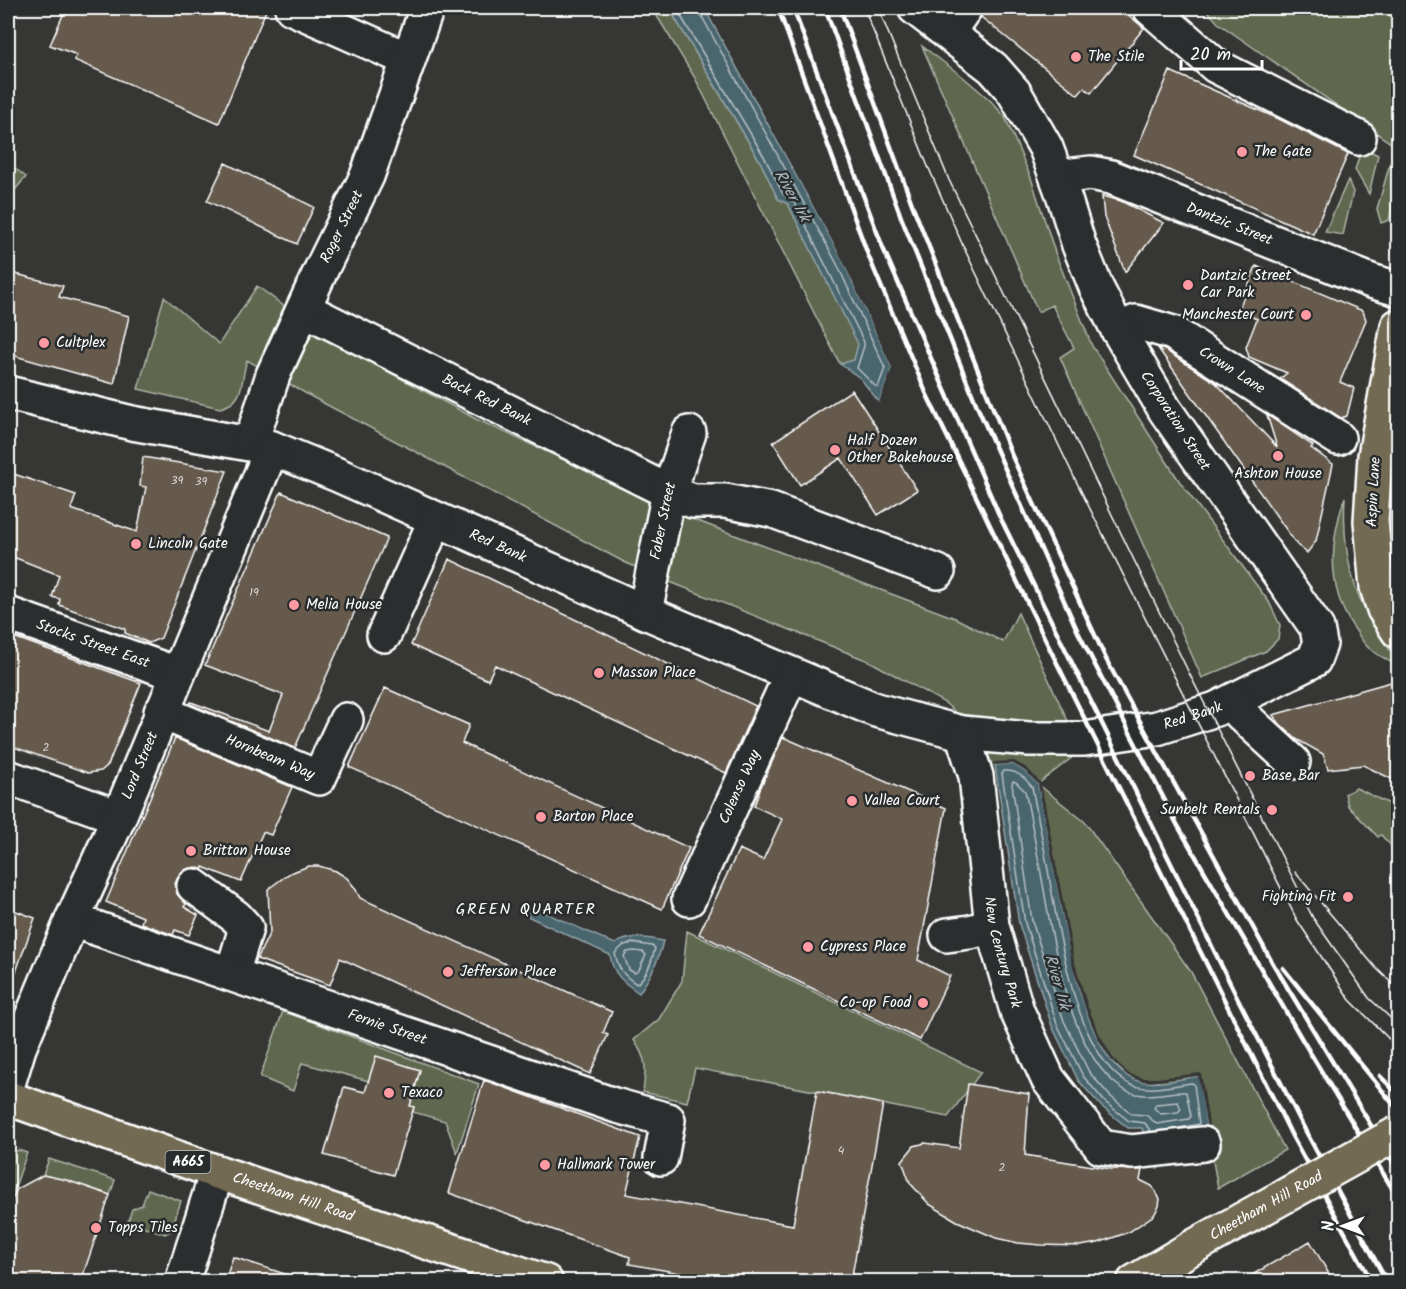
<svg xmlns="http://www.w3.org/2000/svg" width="1406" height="1289" font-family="Kalam,sans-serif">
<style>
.green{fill:#5e684f;stroke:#aeb4a7;stroke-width:1.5}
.water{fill:#4a656e;stroke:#92a3a8;stroke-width:1.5}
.pier{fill:#363634}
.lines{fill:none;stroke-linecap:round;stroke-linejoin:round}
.shore{stroke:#b7c1c5;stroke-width:1.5}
.building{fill:#665a4d;stroke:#fff;stroke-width:1.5}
.minor-casing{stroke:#fff;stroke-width:38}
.highway-casing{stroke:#fff;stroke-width:38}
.minor{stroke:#2a2d2e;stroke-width:33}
.highway{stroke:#736b52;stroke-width:33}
.tram{stroke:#fff;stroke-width:1.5}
.rail{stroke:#fff;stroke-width:4.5}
.highway-bridge-casing{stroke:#fff;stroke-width:38;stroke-linecap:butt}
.highway-bridge{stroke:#736b52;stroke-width:33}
.poi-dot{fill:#ff9aa2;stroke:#2a2d2e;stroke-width:2}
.labels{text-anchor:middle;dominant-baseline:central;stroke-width:5;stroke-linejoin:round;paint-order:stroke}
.number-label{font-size:12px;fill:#d9d6d2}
.shield{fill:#2a2d2e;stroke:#bfc0c0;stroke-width:1.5}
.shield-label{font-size:14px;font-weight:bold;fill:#fff}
.poi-label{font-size:15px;fill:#fff;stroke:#2a2d2e;text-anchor:start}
.street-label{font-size:15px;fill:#fff;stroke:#2a2d2e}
.water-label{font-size:16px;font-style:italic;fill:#aebabe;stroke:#2a2d2e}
.neighbourhood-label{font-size:16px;letter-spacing:1.5px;fill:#fff;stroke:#2a2d2e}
</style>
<rect width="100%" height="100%" fill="#363634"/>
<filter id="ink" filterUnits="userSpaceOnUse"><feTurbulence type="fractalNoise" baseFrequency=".0167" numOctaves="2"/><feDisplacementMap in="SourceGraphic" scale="12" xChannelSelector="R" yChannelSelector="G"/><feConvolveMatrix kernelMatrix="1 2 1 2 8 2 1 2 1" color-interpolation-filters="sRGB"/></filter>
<g filter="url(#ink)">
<!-- green -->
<path class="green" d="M652 8H669L760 161 778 198 788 204 859 344 854 360 840 364 695 78Z
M1205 8H1398V148L1218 23Z
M922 46 962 76 990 100 1005 117 1031 178 1056 255 1092 346 1180 482 1269 602 1280 625 1278 639 1266 651 1202 678 1060 357 1074 348 1052 305 1038 312Z
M1362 147 1378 155 1369 194 1355 170Z
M1391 160 1398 164V183L1389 220 1381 223 1377 209Z
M8 163 26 177 8 198Z
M1348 180 1353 192 1343 235 1325 232Z
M257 286 330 340 476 419 687 517 955 618 1003 642 1018 613 1072 730 1078 753 1038 784 1085 822 1191 972 1285 1150 1218 1188 1207 1130 1157 1081 1128 1076 1111 1060 1085 1008 1013 764 990 765 968 723 945 703 871 662 665 580 624 562 312 397 247 360C240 381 246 402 220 408L138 389 164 297 219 344Z
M1345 497C1341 564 1357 608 1398 661V666C1389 661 1379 656 1370 649 1364 645 1360 637 1356 631 1326 590 1329 543 1345 497Z
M1356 788 1398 808V853L1381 835 1378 837 1348 806 1345 794Z
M687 931 981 1072 948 1117 695 1068 687 1102 643 1092C646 1067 648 1062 634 1040L659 1019 682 981Z
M283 1011 479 1084 457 1153 445 1121 413 1112 414 1107 410 1106 420 1070 376 1057 369 1081 302 1063 293 1091 260 1077Z
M18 1150 27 1153 8 1207V1163L10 1157Z
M49 1159 115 1180 110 1195 66 1180 43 1175Z
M148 1189 181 1201 171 1231 165 1234 128 1221 132 1209 142 1205Z"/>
<!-- water -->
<path class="water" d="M669 8H704L842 259 892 368 879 402 860 378 840 364 854 360 858 344 788 204 778 199 760 161Z
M1013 764 1025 771 1038 784C1044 815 1050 847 1056 878 1065 929 1082 1046 1127 1076 1146 1089 1177 1079 1199 1076L1207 1130 1145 1139 1142 1128H1128L1101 1106 1078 1080 1052 1026 1019 924 995 765Z
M523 903 615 944C630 934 646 938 663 941 658 962 651 976 639 993 623 982 613 975 610 955L521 913Z"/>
<!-- pier -->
<path class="pier" d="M773 127 844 258 895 367 881 405 879 402 892 368 842 259 771 128Z
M1014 761 1027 768 1041 783 1074 960 1088 1007 1100 1035 1113 1058 1129 1074 1144 1078H1157L1201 1073 1210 1130H1207L1198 1076 1157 1081H1143L1128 1076 1111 1060 1097 1037 1085 1008 1071 961 1038 784 1025 771 1013 764 992 765 994 762Z"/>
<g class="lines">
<!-- shore -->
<path class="shore" d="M676 8 765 158 783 194 794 202 864 342V346L857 368 875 386 878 387 885 368 836 262 700 13V8
M1013 781 1016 782 1025 791C1032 824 1038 857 1044 890 1054 947 1070 1052 1120 1087 1140 1102 1164 1091 1186 1092L1191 1116 1189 1119 1157 1124 1146 1115 1132 1114 1110 1096 1089 1072 1064 1021 1032 921 1012 784Z
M633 943 652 946 655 948C652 962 647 975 637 984 623 976 618 968 615 953L624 945Z
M634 951 643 952 646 955 639 970 635 973 629 970 624 956 627 952Z
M1178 1102 1181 1109 1178 1112 1161 1114 1154 1108 1156 1104Z
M1151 1132 1145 1123 1129 1121 1105 1102 1083 1076 1057 1024 1025 923 1002 774 1004 771C1017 770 1025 778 1032 787 1038 819 1045 851 1050 882 1060 937 1075 1047 1124 1081 1142 1094 1170 1086 1191 1083L1194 1084 1199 1124 1169 1130"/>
</g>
<!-- building -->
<path class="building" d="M66 8H267L219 123 74 60 77 55 50 45Z
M983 8H1120L1144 28 1091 93 1084 88 1078 95 981 17Z
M1170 71 1281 120 1348 154 1313 234 1134 155Z
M225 163 314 207 297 244 207 201Z
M1102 196 1121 201 1164 223 1125 272 1104 217Z
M1256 266 1363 311 1366 320 1340 382 1354 388 1347 416 1341 418 1280 379 1287 373 1249 357 1246 347 1257 319 1238 311Z
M8 272 63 286 59 297 129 316 114 384 8 354Z
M1158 348 1165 350 1216 383 1277 447 1267 415 1313 446 1311 448 1333 464 1316 541 1307 553 1297 545Z
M852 390 917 490 878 515 841 458 800 485 773 442Z
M143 457 227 471 161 638 149 643 125 633V629L59 605 60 599 52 597 59 575 8 555V472L76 495 71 509 137 532 146 487 140 486Z
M281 492 387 538 295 748 190 704 191 702 269 731 283 695 205 665Z
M449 559 756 706 726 773 495 665 488 680 411 645Z
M8 635 141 683 108 765 101 771 88 773 8 745Z
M1398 680V782L1363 765 1328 769 1323 754 1296 739 1278 722 1273 715Z
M385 688 469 725 462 743 689 848 662 909 349 767Z
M783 737 946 808 918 960 950 976 920 1040 699 934 739 849 763 860 782 819 754 806 760 789Z
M175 738 292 787 271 835 263 832 241 882 203 867 202 870 196 867 187 869 179 875 175 884 177 894 186 904 184 907 198 915 189 935 175 930 173 935 141 923 143 917 106 902Z
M309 866H319L336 871 347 878 355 888 360 898 612 1012 603 1033 608 1035 590 1074 340 958 330 985 257 959 270 932 268 889 290 873Z
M8 908 35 918 11 986 8 985Z
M376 1056 420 1070 410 1106 414 1107 393 1175 324 1155 344 1087 365 1092Z
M484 1080 640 1137 626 1194 793 1225 817 1091 883 1104 851 1281H725L629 1264 630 1257 449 1193Z
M968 1084 1029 1094 1025 1155 1111 1169 1142 1170 1140 1180 1152 1186 1160 1199 1159 1206 1154 1215 1129 1232 1098 1243 1080 1246 1041 1245 1018 1243 996 1238 957 1221 929 1204 910 1183 902 1161 914 1146 925 1143 959 1148Z
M43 1175 66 1180 110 1195 81 1281H8V1208L17 1189Z
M1310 1241 1333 1281H1242Z
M233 1257 294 1277 293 1281H225Z"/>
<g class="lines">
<defs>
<g id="minor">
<path d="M292 8 407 59"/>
<path d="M1150 8 1216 66 1359 138"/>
<path d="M948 32 965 8"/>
<path id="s1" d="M1057 177 1091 173 1111 177 1371 281 1398 289"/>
<path id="s2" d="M304 309 669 492 693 501H725L771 510 938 572"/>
<path id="s3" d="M1118 330 1136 322 1173 333 1338 438"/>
<path id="s4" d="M8 393 132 423 272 448 338 475 645 612 876 710 962 733 1029 739H1084L1157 728 1216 709 1314 660 1320 644 1317 628 1165 410 1118 330 1096 287 1079 245 1064 197 1046 148 1014 92 993 68 915 8"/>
<path id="s5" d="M251 442 273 375 321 270 367 176 427 8"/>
<path id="s6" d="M645 612 669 492 689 433"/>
<path id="s7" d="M8 614 177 674"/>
<path d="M384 635 436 519"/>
<path d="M1234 700 1241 714 1293 762"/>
<path id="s8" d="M161 712 319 778 346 720"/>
<path id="s9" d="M962 733 976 776 992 926 1017 1011 1048 1079 1101 1147 1132 1152 1203 1144"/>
<path d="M8 777 119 817"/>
<path d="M194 886 236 917 246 928 232 974"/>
<path id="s10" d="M689 899 791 675"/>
<path id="s11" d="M72 920 614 1105 668 1120 661 1158"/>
<path d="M947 935 970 932 992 926"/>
<path id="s12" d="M8 1084 19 1048 72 920 119 817 272 448"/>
<path d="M182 1282 217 1172"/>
</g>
<g id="highway">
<path d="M1398 326 1375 456 1371 521 1377 587 1384 609 1398 631"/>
<path id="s13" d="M8 1098 217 1172 546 1282"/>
<path d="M1134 1282 1193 1247"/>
</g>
</defs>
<!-- minor casing -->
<use href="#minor" class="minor-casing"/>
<!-- highway casing -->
<use href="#highway" class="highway-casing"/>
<!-- minor -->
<use href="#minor" class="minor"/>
<!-- highway -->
<use href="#highway" class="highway"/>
<!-- tram -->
<path class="tram" d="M864 8 927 164 964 248 1075 479 1297 920 1350 1000 1398 1048
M878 8 949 180 1189 673 1313 918 1369 998 1398 1025
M1295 872 1376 968 1398 989"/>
<!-- rail -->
<path class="rail" d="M778 8 868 255 927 395 1043 635 1293 1138 1372 1282
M793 8 883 248 1000 517 1236 995 1303 1126 1387 1282
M825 8 901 217 977 406 1078 632 1178 826 1303 1041 1398 1198
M840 8 912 204 1012 456 1107 661 1272 962 1398 1170
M1283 968 1398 1110
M1380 1076 1398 1094"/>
<defs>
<g id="highway-bridge">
<path id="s14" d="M1193 1247 1398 1133"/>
</g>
</defs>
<!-- highway-bridge casing -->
<use href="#highway-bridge" class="highway-bridge-casing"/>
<!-- highway-bridge -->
<use href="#highway-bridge" class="highway-bridge"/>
</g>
</g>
<!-- markers -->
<g class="poi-dot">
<circle cx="1076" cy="57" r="6"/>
<circle cx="1242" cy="152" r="6"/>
<circle cx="1188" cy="285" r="6"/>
<circle cx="1306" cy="315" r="6"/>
<circle cx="44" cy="343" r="6"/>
<circle cx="835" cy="450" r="6"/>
<circle cx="1278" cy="456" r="6"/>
<circle cx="136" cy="544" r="6"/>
<circle cx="294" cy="605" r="6"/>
<circle cx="599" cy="673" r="6"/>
<circle cx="1250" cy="776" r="6"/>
<circle cx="852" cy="801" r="6"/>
<circle cx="1272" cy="810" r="6"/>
<circle cx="541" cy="817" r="6"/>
<circle cx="191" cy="851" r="6"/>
<circle cx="1348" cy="897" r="6"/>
<circle cx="808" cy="947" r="6"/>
<circle cx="448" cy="972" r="6"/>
<circle cx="923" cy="1003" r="6"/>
<circle cx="389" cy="1093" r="6"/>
<circle cx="545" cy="1165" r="6"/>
<circle cx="96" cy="1228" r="6"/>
</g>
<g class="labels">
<!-- number labels -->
<g class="number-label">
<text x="177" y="480">39</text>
<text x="201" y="481">39</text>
<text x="254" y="592">19</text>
<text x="46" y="747">2</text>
<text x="841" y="1150">4</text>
<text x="1002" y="1167">2</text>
</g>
<!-- shield labels -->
<rect class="shield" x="165.5" y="1151" width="45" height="22" rx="4.5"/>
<g class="shield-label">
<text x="188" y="1162">A665</text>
</g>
<!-- poi labels -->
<g class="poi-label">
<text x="1088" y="57">The Stile</text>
<text x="1254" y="152">The Gate</text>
<text x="1200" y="276">Dantzic Street<tspan x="1200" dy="17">Car Park</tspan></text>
<text x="1294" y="315" text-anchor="end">Manchester Court</text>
<text x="56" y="343">Cultplex</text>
<text x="847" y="441">Half Dozen<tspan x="847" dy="17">Other Bakehouse</tspan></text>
<text x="1278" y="474" text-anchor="middle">Ashton House</text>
<text x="148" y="544">Lincoln Gate</text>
<text x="306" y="605">Melia House</text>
<text x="611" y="673">Masson Place</text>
<text x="1262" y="776">Base Bar</text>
<text x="864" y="801">Vallea Court</text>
<text x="1260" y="810" text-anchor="end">Sunbelt Rentals</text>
<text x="553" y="817">Barton Place</text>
<text x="203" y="851">Britton House</text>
<text x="1336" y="897" text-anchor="end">Fighting Fit</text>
<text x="820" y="947">Cypress Place</text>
<text x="460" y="972">Jefferson Place</text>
<text x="911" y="1003" text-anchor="end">Co-op Food</text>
<text x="401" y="1093">Texaco</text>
<text x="557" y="1165">Hallmark Tower</text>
<text x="108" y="1228">Topps Tiles</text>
</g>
<!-- street labels -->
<g class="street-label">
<text stroke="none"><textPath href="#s1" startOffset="182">Dantzic Street</textPath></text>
<text stroke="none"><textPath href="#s5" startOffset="234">Roger Street</textPath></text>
<text stroke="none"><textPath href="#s3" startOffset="128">Crown Lane</textPath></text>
<text stroke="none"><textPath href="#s2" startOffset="204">Back Red Bank</textPath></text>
<text transform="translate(1175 421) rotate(57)">Corporation Street</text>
<text transform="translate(1374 492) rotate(-87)">Aspin Lane</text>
<text stroke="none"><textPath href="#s6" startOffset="93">Faber Street</textPath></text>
<text stroke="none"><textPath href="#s4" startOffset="516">Red Bank</textPath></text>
<text stroke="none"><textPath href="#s7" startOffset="90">Stocks Street East</textPath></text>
<text stroke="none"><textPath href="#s4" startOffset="1251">Red Bank</textPath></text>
<text stroke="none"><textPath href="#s8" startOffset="118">Hornbeam Way</textPath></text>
<text stroke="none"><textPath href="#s12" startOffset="345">Lord Street</textPath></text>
<text stroke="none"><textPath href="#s10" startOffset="123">Colenso Way</textPath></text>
<text stroke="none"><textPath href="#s9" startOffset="224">New Century Park</textPath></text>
<text stroke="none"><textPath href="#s11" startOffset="333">Fernie Street</textPath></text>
<text stroke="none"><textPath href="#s13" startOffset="302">Cheetham Hill Road</textPath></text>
<text stroke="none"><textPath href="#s14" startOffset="84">Cheetham Hill Road</textPath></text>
</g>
<!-- water labels -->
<g class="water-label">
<text transform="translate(792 196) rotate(61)">River Irk</text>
<text transform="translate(1057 982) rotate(74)">River Irk</text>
</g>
<!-- neighbourhood labels -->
<g class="neighbourhood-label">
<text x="526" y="909">GREEN QUARTER</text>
</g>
</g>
<!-- margin -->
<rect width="1406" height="1289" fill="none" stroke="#2a2d2e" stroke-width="30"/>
<rect x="15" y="15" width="1376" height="1259" fill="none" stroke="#fff" stroke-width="2" filter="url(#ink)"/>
<!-- north arrow -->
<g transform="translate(1343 1226) rotate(270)" stroke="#2a2d2e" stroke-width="4.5" paint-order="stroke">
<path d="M0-4.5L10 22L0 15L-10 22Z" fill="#ffffff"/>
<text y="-9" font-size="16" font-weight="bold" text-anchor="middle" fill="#ffffff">N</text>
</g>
<!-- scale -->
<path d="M1181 60v9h81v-9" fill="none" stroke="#ffffff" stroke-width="3"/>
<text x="1190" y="60" font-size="18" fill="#ffffff" stroke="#2a2d2e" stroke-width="4.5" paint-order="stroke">20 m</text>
</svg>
